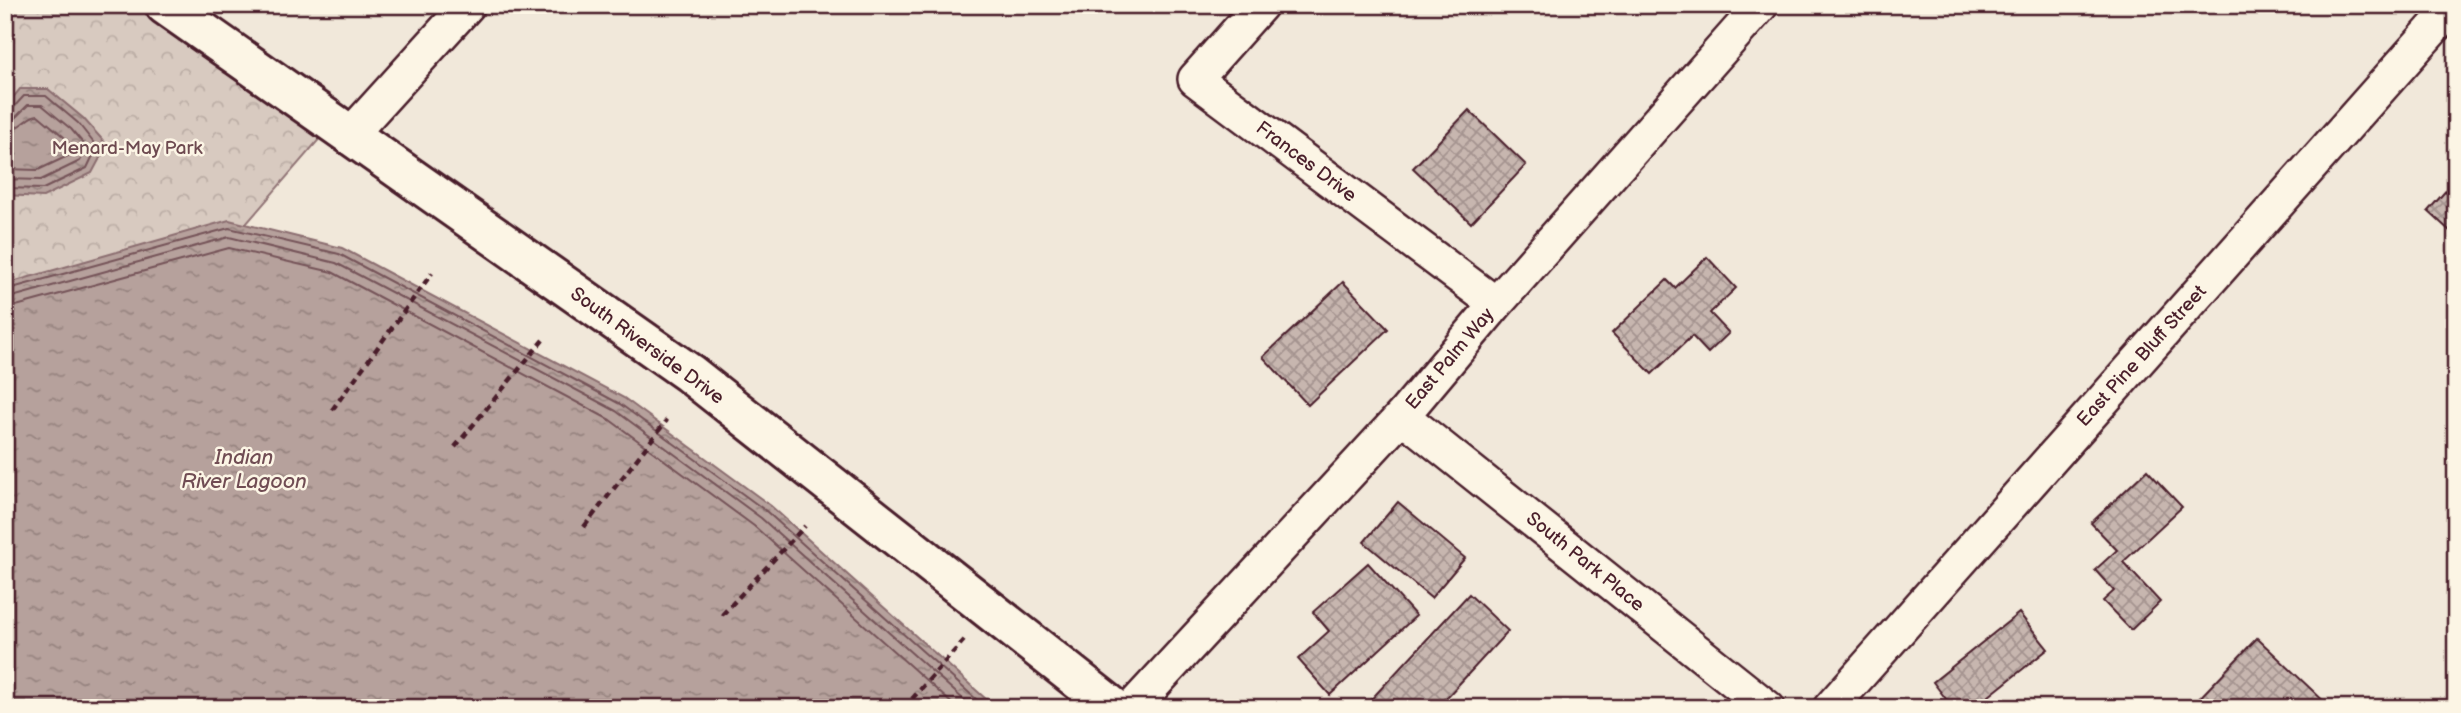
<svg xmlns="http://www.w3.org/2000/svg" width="2461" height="713" font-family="'Balsamiq Sans',sans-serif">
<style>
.park{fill:url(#park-crowns);stroke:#917476;stroke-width:2}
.water{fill:url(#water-ripples);stroke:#8b6d6f;stroke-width:2}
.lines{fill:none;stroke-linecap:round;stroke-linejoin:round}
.shore{stroke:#755358;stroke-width:2}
.building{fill:url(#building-cross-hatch);stroke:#4a1f2b;stroke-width:2}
.street-casing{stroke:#4a1f2b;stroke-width:38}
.secondary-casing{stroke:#4a1f2b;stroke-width:44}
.path{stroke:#4a1f2b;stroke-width:4.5;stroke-dasharray:7 5;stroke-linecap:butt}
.street{stroke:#fcf5e5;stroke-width:33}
.secondary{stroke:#fcf5e5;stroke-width:38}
.labels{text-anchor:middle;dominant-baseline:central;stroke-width:5;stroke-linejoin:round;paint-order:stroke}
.park-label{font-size:19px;fill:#6e4a50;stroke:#fcf5e5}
.street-label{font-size:19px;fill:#4a1f2b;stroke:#fcf5e5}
.water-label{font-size:21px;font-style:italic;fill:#704c53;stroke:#fcf5e5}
</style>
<defs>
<pattern id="park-crowns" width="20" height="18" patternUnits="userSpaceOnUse" patternTransform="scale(1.75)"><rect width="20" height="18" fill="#d8cac0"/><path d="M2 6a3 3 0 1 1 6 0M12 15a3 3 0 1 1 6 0" fill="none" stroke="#bbada5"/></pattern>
<pattern id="water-ripples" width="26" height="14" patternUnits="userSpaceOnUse" patternTransform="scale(1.75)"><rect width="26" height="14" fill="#b6a19c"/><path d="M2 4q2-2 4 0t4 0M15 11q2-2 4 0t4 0" fill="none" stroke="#96837f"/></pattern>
<pattern id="building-cross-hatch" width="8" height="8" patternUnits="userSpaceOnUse" patternTransform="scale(1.75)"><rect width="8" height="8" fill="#c7b6af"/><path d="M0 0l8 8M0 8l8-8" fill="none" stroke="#a4938f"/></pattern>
</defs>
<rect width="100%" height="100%" fill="#f1e8da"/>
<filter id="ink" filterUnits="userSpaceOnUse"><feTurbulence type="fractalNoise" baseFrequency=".0143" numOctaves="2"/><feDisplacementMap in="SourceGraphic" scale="14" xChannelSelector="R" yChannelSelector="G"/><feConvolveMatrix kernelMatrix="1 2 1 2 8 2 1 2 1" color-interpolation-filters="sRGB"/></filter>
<g filter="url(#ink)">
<!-- park -->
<path class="park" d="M5 5H136L322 136 227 246 5 310Z"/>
<!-- water -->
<path class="water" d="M20 89H48L83 118 107 145 92 173 43 197 5 195V107Z
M229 220 342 248 624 398 771 506 996 708H5V284Z"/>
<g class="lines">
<!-- shore -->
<path class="shore" d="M5 110 12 109 24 96H46L78 123 97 147 87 168 43 189 5 188
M5 119 16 117 28 105H42L71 129 87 148 80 161 41 180 5 179
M5 130C23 129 27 115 38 115L64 137 74 150 72 154 38 170 5 169
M5 290 229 228 339 254 620 404 766 511 986 708
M5 299 229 237 336 263 616 411 761 518 973 708
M5 309 229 248 332 272 610 420 754 526 957 708"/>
</g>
<!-- building -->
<path class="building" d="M1469 110 1526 165 1471 223 1413 168Z
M2456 179V225L2450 231 2428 211Z
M1707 257 1736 288 1710 313 1729 333 1708 353 1692 336 1652 374 1612 333 1667 280 1675 288Z
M1343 282 1388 329 1308 405 1263 357Z
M2147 470 2182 507 2123 562 2160 602 2131 630 2103 601 2114 591 2095 570 2117 550 2091 523Z
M1398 502 1465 558 1431 598 1364 542Z
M1368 563 1416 616 1330 695 1298 659 1329 631 1313 612Z
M1469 594 1508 631 1437 708H1363Z
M2019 613 2048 649 1974 708H1953L1933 682Z
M2257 638 2331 708H2190Z"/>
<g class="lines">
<defs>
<path id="street" d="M1261 5 1195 79 1496 304
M350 135 468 5
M1402 416 1768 708
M1132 708 1402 416 1496 304 1761 5
M1830 708 2454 5"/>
<path id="secondary" d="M165 5 689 373 1114 708"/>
</defs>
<!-- street casing -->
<use href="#street" class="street-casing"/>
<!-- secondary casing -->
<use href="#secondary" class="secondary-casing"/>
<!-- path -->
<path class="path" d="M332 410 432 273
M455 447 543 340
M584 527 667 420
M722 615 805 526
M904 708 966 638"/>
<!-- street -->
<use href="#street" class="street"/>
<!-- secondary -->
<use href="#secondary" class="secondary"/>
</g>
</g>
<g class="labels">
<!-- park labels -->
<g class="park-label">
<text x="127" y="148">Menard-May Park</text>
</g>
<!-- street labels -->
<g class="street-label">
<text transform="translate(1306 162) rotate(37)">Frances Drive</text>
<text transform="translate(647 346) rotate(36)">South Riverside Drive</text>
<text transform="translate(2142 356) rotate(-48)">East Pine Bluff Street</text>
<text transform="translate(1450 359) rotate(-50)">East Palm Way</text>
<text transform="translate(1585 562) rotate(39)">South Park Place</text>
</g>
<!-- water labels -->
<g class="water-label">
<text x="244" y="457">Indian<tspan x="244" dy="24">River Lagoon</tspan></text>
</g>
</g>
<!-- margin -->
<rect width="2461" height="713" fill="none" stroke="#fcf5e5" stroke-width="28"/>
<rect x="14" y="14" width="2433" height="685" fill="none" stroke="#4a1f2b" stroke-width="2.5" filter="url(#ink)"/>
</svg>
